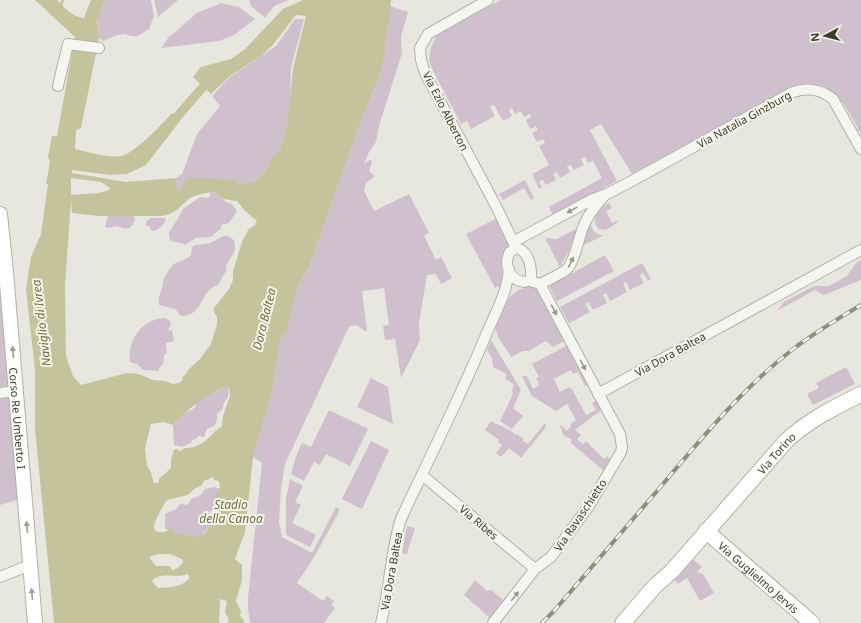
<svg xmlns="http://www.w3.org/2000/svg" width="861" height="623" font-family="'Noto Sans',sans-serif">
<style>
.green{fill:#d0c0cd}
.water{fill:#c5c39c;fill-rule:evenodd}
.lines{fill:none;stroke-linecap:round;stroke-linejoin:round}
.stream{stroke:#c5c39c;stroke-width:2.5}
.canal{stroke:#c5c39c;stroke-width:9}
.minor-casing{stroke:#b0b1a5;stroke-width:12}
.secondary-casing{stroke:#b0b1a5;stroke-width:16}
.primary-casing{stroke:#b1b29f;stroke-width:17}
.minor{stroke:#f5f6f1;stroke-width:10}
.secondary{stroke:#fff;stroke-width:14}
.primary{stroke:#fff;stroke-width:15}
.rail-casing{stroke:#8e8f79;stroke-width:4}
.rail{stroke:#f5f5ee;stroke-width:2.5;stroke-dasharray:8;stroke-linecap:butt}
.oneway{fill:#989a8d}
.oneway2{fill:#9d9e94}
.labels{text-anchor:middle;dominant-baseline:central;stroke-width:4;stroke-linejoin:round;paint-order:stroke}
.street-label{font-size:11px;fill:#3b3d29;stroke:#f5f5ee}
.water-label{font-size:12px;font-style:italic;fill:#6e6e36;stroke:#f5f5ee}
</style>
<rect width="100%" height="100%" fill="#e7e7df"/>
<!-- green -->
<path class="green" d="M105 0H151L154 16 149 29 138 36H131L125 34 117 35 103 41 99 38 98 24 96 22Z
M154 0H178L158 17Z
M249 0H289L274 6 265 18 251 6Z
M501 0H861V134C846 107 836 80 799 84L632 174 601 124 590 130 617 181 553 215 549 207 602 178 593 161 588 163 585 157 581 159 584 165 574 170 571 165 567 166 570 172 560 178 557 172 553 174 556 180 546 185 543 180 539 181 542 187 539 189 532 174 549 165 539 146 545 143 543 139 537 142 532 133 538 130 536 126 530 129 526 120 531 117 530 114 524 117 521 111 515 114 512 108 509 110 512 116 503 121 494 105 490 107 495 116 471 129 467 121 461 124 433 71 429 60 431 47 437 35Z
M221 3 239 7 255 19 234 35 219 41 161 48 168 38 197 13Z
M390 6 408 12 401 37 402 53 379 126 376 142 369 152 364 164 369 160 372 161 369 172 373 174 374 177 366 183 364 191 374 211 409 194 429 233 424 236 436 260 441 257 452 278 441 284 436 274 427 275 419 323 420 340 401 378 395 339 385 340 383 326 389 325 384 288 362 291 367 331H365L356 325 350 326 348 329 285 464 281 489 279 522 282 537 312 553 336 507 340 510 313 559 297 583 323 601 327 596 334 601 331 605 335 608 324 623H250L248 609V598L262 463 253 457 273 389 279 343 287 330 297 289 309 267 363 116 381 72 385 55 386 38 389 24Z
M295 19H304L291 68 290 108 287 128 279 151 271 158 266 170 255 182 178 193 176 178 182 174 197 134 220 106 212 96 230 77 276 46Z
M525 180 534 198 531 200 524 188 503 200 499 194Z
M215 192 226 202 232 204 237 211 229 223 221 225V228L211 237 196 238 185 245 181 243 170 241 169 232 177 220 184 208 200 197 207 198 210 196V193Z
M609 203 612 208 606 211 612 223 618 220V222L606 230 599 229C589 220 599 208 609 203Z
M108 216H133L135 218C133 229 126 231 118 226L108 228 105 227Z
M150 218H164L166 219C164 225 158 231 152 231L150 227 146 225V222Z
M497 218C500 226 510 238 508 247 507 252 502 256 501 261 501 271 504 277 503 286L499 288 498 286 495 288 466 234Z
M590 219C591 228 593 235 604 235L580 247Z
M576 229 572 246 560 267 545 238 557 239Z
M224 236H228L234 240 235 247 234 253 226 265V271L218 285C199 290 205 316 181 316L175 309 159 305C157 296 164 289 163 280 166 276 169 267 174 264 181 260 183 262 191 255L192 247 195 245 210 243Z
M605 255 614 271 557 301 549 286Z
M861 260V280L824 295 815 290 777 311 784 302 814 286H829L847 276 856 263Z
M642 263 651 279 648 281 643 273 640 275 644 283 630 290 626 282 623 284 627 292 610 301 606 293 603 295 607 303 593 310 588 302 585 304 590 312 569 323 560 307Z
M0 278 11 385 0 387Z
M528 287H533L538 289 566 340 553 347 546 341 529 351H523L513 356 512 358C507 350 499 341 496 331 494 326 497 321 499 316 505 302 512 290 528 287Z
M165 318 169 320 171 324 168 331 172 330 174 341 166 343 167 353 164 355 163 364 159 368V371L143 370 137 364 130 362C127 340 142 319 165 318Z
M491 340 521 390 513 408 523 416 512 429 500 421 513 394 512 390 514 385 505 378 507 374 493 367 492 358 487 350Z
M568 345 590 383 585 386 578 372 573 374 571 370 554 379 560 392 570 387 571 389H572L586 415 596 410 592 403 599 399 604 408 575 430 581 435 577 439 583 444 586 441 604 459 607 456 612 461 604 471 571 443V439L564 436 560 426H562L566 431 571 427 570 425 576 420 567 404 556 411 532 396 522 376H527L533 389 539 385 536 378 539 377 532 364Z
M846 367 855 384 813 405 807 394 819 388 816 383Z
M371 378 388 387 393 424 357 407Z
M229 386 228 397 224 403 222 410 217 414V421L214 426 207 429 204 437H201L200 435 196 439 192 440 191 443 182 447 174 445 173 425 185 413 193 409 196 406V403L205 396Z
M11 396 21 497 17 500 0 505V398Z
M329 410 368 429 350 466 326 454 320 465 314 462 304 481 291 474 296 456 302 443 311 447Z
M491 421 511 431 516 435 517 434 524 439 523 441 528 444 545 423 546 427 521 458 509 448 501 457 496 453 502 445 498 442 499 440 485 430Z
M371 441 389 450 362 509 342 499Z
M290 479 303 486 295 502 301 505 292 523 316 535 310 547 288 536 286 534V499Z
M215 487 217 488H220L215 495V508L209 512 210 519 212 520H215L214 523 201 536 192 537 175 534 173 529H165V514C168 512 172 511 175 510 179 506 179 503 186 505L189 503 192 498C197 498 203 494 205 489Z
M407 526 415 528 407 554 402 553Z
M689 556 702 567 697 572 703 574 714 593 700 601 687 578 678 584 672 577Z
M475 580 487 591 491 590 506 602 491 619 464 595Z"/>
<!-- water -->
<path class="water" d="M35 0H57C65 8 72 17 84 18L91 0H105L96 23 98 24 99 38 81 128 76 130 75 149C88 152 108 158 121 156 134 154 162 124 172 113L180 121 146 165 127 174 110 175 72 170V173L126 182 176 178 178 193 187 178 236 180 237 184 255 182 266 170 271 158 279 151 287 128 293 69 306 16 296 15 272 46 262 55 230 76 211 94 193 77 201 67 231 59 245 49 283 9 303 0H391L389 24 386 38 385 55 381 72 363 116 309 267 297 289 287 330 279 343 273 389 253 457 245 532 235 559 242 565V580L236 601 241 612 240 616 243 619 244 623H227L229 620 225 612 227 601 220 599 219 623H54L35 429V370L26 289 31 257 41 234 48 184H46L50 162 48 157 52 136H57L75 37ZM71 178 101 182 110 188 109 190 99 193 71 195ZM215 192 223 199 237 201 245 211 257 221 255 225 248 230 242 242 233 271V280L229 289 214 308V312L217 317V324L211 344 200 359 188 370 187 373 183 376 182 381 179 383 173 384 165 381 153 380 139 374 127 373 81 385 73 376 66 356 65 285 71 200 72 213 99 216H161C177 214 179 206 190 198 198 194 206 193 215 192ZM229 386 230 396 223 416 222 426C212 433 205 444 194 447 188 449 185 446 180 452L178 449 174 450 171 459V468L159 479V482L154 484 151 472 147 466 145 448 151 424 164 422 173 425C192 406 204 395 229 386ZM213 477 214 480 219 481 220 488 215 495 216 502 214 511 215 518 214 523 203 535 192 537 189 534 186 536 182 533 175 534 173 529H168L166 532H158C156 531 154 530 154 527 153 523 164 504 167 500L188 495 194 489 202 485 204 481ZM158 554H170L182 559 183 562C180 566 177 570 172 570L170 566H156L149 557ZM187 574 189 576V579C180 588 170 587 158 588L152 581C160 571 177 579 187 574Z"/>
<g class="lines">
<!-- stream -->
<path class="stream" d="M60 7 63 0"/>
<!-- canal -->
<path class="canal" d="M168 127 211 78"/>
<defs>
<path id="minor" d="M488 0 428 34 420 48 421 60 425 73 497 208 516 248
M58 86 68 44 99 48
M513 242 593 199 607 194 630 182 793 92C808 87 820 89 833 99L861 149
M516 248C514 250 512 250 510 252 508 254 508 258 507 261 507 273 514 281 525 282
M516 248C529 250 533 270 530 281
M540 284C546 281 563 273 567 269 575 261 579 236 584 225 589 213 597 204 605 195
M0 393 16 391
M598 394 861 250
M422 475 535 569
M0 577 30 565
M381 623C390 589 390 552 401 519 429 458 460 398 486 335 495 313 507 294 509 269
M493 623 535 569 551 557 589 506 621 452 622 447 620 434 540 284 530 281"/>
<g id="secondary">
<path id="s1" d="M0 214 6 272 35 623"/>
</g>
<g id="primary">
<path id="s2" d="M706 531 812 623"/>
<path id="s3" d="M623 623 655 586 672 571 787 440C809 420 835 407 861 394"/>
</g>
</defs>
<!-- minor casing -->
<use href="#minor" class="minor-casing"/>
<!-- secondary casing -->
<use href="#secondary" class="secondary-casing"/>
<!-- primary casing -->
<use href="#primary" class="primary-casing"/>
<!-- minor -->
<use href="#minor" class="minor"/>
<!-- secondary -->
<use href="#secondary" class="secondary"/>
<!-- primary -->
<use href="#primary" class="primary"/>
<defs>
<path id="rail" d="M542 623 554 611C588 571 623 531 657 491 700 440 743 387 797 346 818 331 839 318 861 305"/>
</defs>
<!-- rail casing -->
<use href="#rail" class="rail-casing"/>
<!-- rail -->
<use href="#rail" class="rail"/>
</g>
<!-- one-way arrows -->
<defs><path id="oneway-solid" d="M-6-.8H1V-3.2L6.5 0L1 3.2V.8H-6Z"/></defs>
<g class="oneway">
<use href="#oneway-solid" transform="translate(572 210) rotate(151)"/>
<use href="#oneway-solid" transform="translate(571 262) rotate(-64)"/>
<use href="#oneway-solid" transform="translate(554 310) rotate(62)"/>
<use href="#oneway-solid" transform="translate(583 365) rotate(62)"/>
<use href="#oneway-solid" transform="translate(515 596) rotate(-51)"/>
</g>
<g class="oneway2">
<use href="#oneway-solid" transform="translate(13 352) rotate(-95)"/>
<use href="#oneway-solid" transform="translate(27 527) rotate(-95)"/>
<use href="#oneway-solid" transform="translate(32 594) rotate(-95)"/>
</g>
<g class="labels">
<!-- street labels -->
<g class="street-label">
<text transform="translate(446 111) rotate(63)">Via Ezio Alberton</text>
<text transform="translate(744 119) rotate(-29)">Via Natalia Ginzburg</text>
<text transform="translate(670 354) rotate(-29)">Via Dora Baltea</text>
<text stroke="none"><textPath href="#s1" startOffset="205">Corso Re Umberto I</textPath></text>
<text stroke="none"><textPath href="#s3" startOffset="229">Via Torino</textPath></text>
<text transform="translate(580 515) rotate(-56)">Via Ravaschietto</text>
<text transform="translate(479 522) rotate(40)">Via Ribes</text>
<text transform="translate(391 571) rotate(-80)">Via Dora Baltea</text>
<text stroke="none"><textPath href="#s2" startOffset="70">Via Guglielmo Jervis</textPath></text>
</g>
<!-- water labels -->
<g class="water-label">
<text transform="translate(264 319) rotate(-76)">Dora Baltea</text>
<text transform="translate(41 323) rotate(-97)">Naviglio di Ivrea</text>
<text x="231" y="504">Stadio<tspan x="231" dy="14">della Canoa</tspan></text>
</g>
</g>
<!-- north arrow -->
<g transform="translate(825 36) rotate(263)" stroke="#f5f5ee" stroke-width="3" paint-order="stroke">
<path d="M0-3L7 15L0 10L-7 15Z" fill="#3b3d29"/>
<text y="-6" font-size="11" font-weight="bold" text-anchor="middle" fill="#3b3d29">N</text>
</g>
</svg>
